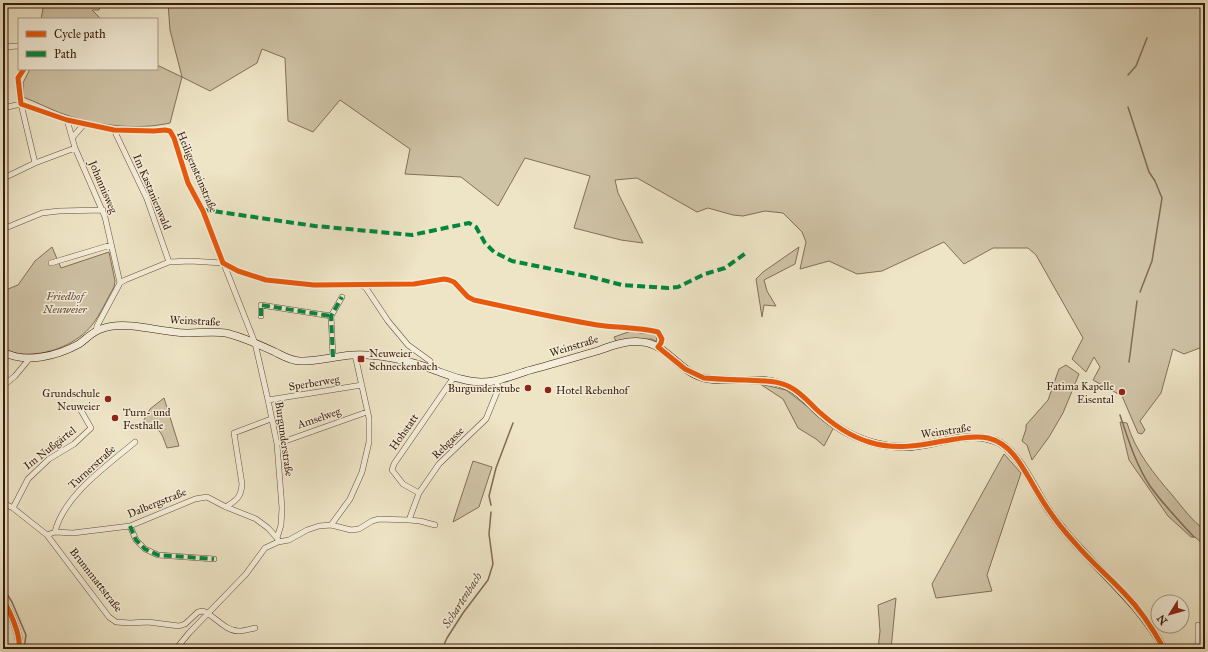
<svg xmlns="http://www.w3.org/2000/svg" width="1208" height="652" font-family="'IM FELL Great Primer',serif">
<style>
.green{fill:#cfc3a6;stroke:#846f58}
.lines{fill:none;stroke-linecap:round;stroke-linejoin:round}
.stream{stroke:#806b54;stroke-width:1.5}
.street-casing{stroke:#664e38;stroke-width:6}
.secondary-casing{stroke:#381b09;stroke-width:8}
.street{stroke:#f4eeda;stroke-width:5}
.secondary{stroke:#f4eeda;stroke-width:7}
.quiet{stroke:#00873e;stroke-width:4;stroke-dasharray:8 4;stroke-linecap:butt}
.cycleway-casing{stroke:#f4eeda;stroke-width:8}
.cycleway{stroke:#e8590c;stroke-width:5}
.poi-dot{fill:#8f2418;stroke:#f4eeda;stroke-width:1.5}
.labels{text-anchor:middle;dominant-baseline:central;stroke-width:3;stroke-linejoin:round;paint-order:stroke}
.street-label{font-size:11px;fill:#381b09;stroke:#f4eeda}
.park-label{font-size:11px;font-style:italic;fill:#654d38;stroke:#f4eeda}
.poi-label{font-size:11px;fill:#381b09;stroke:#f4eeda;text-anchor:start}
.water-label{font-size:12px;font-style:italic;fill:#624a35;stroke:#f4eeda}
</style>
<rect width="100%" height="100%" fill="#eee5c6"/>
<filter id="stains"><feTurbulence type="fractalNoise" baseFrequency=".005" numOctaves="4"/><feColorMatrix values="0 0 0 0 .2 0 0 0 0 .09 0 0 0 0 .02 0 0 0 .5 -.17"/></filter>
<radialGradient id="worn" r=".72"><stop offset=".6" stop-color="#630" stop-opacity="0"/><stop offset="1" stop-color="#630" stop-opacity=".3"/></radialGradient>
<!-- green -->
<path class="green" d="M44 3H101L99 10H92L101 19H41Z
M168 3H1205V346L1184 354 1173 349 1161 393 1140 421 1145 430 1142 434 1138 433 1122 396 1093 380 1100 367 1094 357 1086 372 1072 359 1083 338 1036 255 1028 248H993L964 264 944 242 882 271 857 274 829 261 800 269 806 242 802 232 783 213 765 211 743 216 733 215 708 208 697 212 637 178 615 180 618 193 643 243 621 240 574 228 590 176 525 158 498 206 461 177 405 174 410 149 340 100 313 132 288 121 285 58 262 49 257 63 210 91 182 77 170 123C138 130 103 126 72 117 55 112 39 103 23 97V83L30 69H157V65L182 77 170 30Z
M52 247 61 268 109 252 115 281 114 287C107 299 100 315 92 325 78 343 51 354 29 354 20 355 12 352 4 349L3 348V291L18 285 35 261Z
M799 247 795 264 764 280 767 291 776 306 764 305 762 317 756 279 763 272Z
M634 330 640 333 656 334 657 342 652 339 616 341 614 337Z
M1066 365 1079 374 1063 413 1049 437 1032 460 1027 445 1022 441 1026 429V425L1048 400 1059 369Z
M760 384 786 390 834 427 824 446 816 439 798 428 783 399Z
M164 398 179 446 167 448C160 429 161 428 140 427L150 409Z
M1120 422 1127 423C1135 451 1154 474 1173 496 1183 508 1192 521 1205 530V546L1195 537H1191L1168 516 1129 460Z
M1004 454 1021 473 987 575 992 591 936 598 932 584Z
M473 461 492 467 479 507 453 522Z
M896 598 891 649H878L880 631 878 605Z"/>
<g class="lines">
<!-- stream -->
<path class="stream" d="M1128 75 1136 66 1147 38
M1128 107 1149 172 1155 181 1162 198 1152 261 1140 292
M1129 362 1137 301
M1120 415C1128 439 1136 465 1150 486 1163 504 1179 521 1194 537
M491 505 489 496 496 468 513 423
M3 588 12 602 26 635 24 649
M442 649 447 638 463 613 488 580 493 564 489 534 491 512"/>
<defs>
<path id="street" d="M3 47 19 46
M24 69 18 78 21 104 35 163 75 148
M3 108 21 104 67 120 114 130 154 131 165 130 170 131 174 138 188 183 203 211 255 343 268 400 277 444 282 508 281 525 277 538
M67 120 75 148 105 217 120 283
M114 130 147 199 169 262
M73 137 85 123
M8 176 35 163
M3 229 42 213 59 211 103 210
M51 263 111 245
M261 316V305L331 316
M96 331 97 326 120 283 125 280 169 262 190 261 223 263 238 271 266 280 314 285H361L366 288 388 321 408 345 430 361 435 370
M333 357 331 316 342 297
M3 386 15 376 30 358
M268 400 362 385
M277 444 367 412
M419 493 403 484 392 470 394 464 454 377
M3 503 13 508 47 535 109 617 116 622 130 623 148 622 179 626 185 624 198 612 203 611C215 616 225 631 239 631 244 631 250 629 255 628
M226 507C236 500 241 498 242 484L234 433 271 419
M13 508 28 479 49 459 74 444 91 428 79 407
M409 520 419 493 439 464 486 419 497 392 498 387 496 380
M331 525 351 530 359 529 372 521 379 519 409 520 420 521 435 525
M130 526 136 540 145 549 158 555 214 559
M55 532C64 495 107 466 135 442
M47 535 55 532 73 533 130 526 195 499 207 497 226 507 256 519 268 528 277 538 278 540
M1198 625V649
M176 649 189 633 246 574 265 548 278 542 289 540 307 530 319 526 331 525 350 499 362 472 369 442V418L355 355"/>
<path id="secondary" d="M3 352C26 364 57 356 79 344 86 339 92 332 101 329 111 325 123 325 133 326 151 328 168 332 186 333 199 333 213 331 226 333 243 337 260 345 275 352 283 356 291 361 300 361 317 362 335 356 353 355 366 354 380 356 392 358 408 361 422 365 437 371 451 376 466 382 482 382 497 382 512 376 527 371 550 365 573 358 597 351 611 346 626 340 642 342 667 344 679 372 704 378 730 384 764 374 789 387 799 392 806 400 814 408 830 423 849 436 870 442 883 446 896 447 909 447 938 445 973 428 1000 443 1022 456 1035 492 1050 512 1085 562 1135 595 1164 649
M3 599C10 612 21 634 19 649"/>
</defs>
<!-- street casing -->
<use href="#street" class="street-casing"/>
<!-- secondary casing -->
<use href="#secondary" class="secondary-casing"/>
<!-- street -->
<use href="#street" class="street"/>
<!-- secondary -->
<use href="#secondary" class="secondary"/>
<!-- quiet -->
<path class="quiet" d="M203 211 206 210 315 226 412 235 469 223 476 227 485 243 494 252 512 261 591 277 622 285 668 288 678 287 705 274 725 268 746 253
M261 316V305L331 316
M333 357 331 316 342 297
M130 526 136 540 145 549 158 555 214 559"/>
<defs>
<path id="cycleway" d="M24 69 18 78 21 104 67 120 114 130 154 131 165 130 170 131 174 138 188 183 203 211 223 263 238 271 266 280 314 285 414 284 444 279 449 280 454 282 468 297 474 300C515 309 556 318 597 325 617 328 638 327 658 332L662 339 661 343 658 347 685 369 704 378C718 379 732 380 746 380 761 381 777 380 790 387 800 392 808 401 816 409 831 423 849 436 869 442 894 450 918 446 943 441 958 439 973 435 988 438 1013 444 1024 470 1036 490 1047 509 1060 527 1075 543 1090 561 1108 576 1124 593 1140 609 1153 629 1164 649
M3 599C10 612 21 634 19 649"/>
</defs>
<!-- cycleway casing -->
<use href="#cycleway" class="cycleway-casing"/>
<!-- cycleway -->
<use href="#cycleway" class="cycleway"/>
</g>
<!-- markers -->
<g class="poi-dot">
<rect x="357" y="355" width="8" height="8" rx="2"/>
<circle cx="528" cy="388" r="4"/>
<circle cx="548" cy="390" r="4"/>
<circle cx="1122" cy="392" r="4"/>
<circle cx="108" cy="399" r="4"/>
<circle cx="115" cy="418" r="4"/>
</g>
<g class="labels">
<!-- street labels -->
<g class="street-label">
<text transform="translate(197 172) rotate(67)">Heiligensteinstraße</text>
<text transform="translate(103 187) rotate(67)">Johannisweg</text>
<text transform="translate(152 192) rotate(67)">Im Kastanienwald</text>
<text transform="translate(195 321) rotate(3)">Weinstraße</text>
<text transform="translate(574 346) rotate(-17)">Weinstraße</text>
<text transform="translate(314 383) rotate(-9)">Sperberweg</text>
<text transform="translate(319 418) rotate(-19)">Amselweg</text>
<text transform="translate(946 431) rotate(-8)">Weinstraße</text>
<text transform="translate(404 432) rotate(-55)">Hohstatt</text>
<text transform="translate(284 439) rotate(82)">Burgunderstraße</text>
<text transform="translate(448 443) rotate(-45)">Rebgasse</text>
<text transform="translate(50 448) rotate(-38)">Im Nußgärtel</text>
<text transform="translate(92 467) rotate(-42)">Turnerstraße</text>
<text transform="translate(157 503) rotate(-22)">Dalbergstraße</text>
<text transform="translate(96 580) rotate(52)">Brunnmattstraße</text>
</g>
<!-- park labels -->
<g class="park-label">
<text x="65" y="296">Friedhof<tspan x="65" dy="13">Neuweier</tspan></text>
</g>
<!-- poi labels -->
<g class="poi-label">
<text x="369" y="353">Neuweier<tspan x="369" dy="13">Schneckenbach</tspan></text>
<text x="1114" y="386" text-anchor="end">Fatima Kapelle<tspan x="1114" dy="13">Eisental</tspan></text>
<text x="520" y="388" text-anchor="end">Burgunderstube</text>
<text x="556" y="390">Hotel Rebenhof</text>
<text x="100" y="393" text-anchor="end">Grundschule<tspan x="100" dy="13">Neuweier</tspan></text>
<text x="123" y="412">Turn- und<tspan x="123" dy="13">Festhalle</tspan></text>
</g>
<!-- water labels -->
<g class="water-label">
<text transform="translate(462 600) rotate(-57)">Schartenbach</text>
</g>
</g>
<!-- margin -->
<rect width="1208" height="652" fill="none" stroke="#eee5c6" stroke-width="16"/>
<rect x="4" y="4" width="1200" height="644" fill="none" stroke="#381b09" stroke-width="2"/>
<rect x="8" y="8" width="1192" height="636" fill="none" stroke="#381b09"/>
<!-- legend -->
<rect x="18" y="18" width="140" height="52" fill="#f4eeda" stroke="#a99a86"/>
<rect x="26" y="31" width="20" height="6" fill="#e8590c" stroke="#a99a86"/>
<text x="54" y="38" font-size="12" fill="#381b09">Cycle path</text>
<rect x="26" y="51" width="20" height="6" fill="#00873e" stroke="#a99a86"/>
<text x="54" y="58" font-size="12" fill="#381b09">Path</text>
<!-- north arrow -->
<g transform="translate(1170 614) rotate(233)"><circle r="19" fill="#f4eeda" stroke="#a99a86"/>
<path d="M0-3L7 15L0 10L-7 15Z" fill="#8f2418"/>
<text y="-6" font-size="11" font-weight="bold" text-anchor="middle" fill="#381b09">N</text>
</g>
<rect width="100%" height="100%" filter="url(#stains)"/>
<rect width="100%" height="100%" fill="url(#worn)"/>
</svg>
